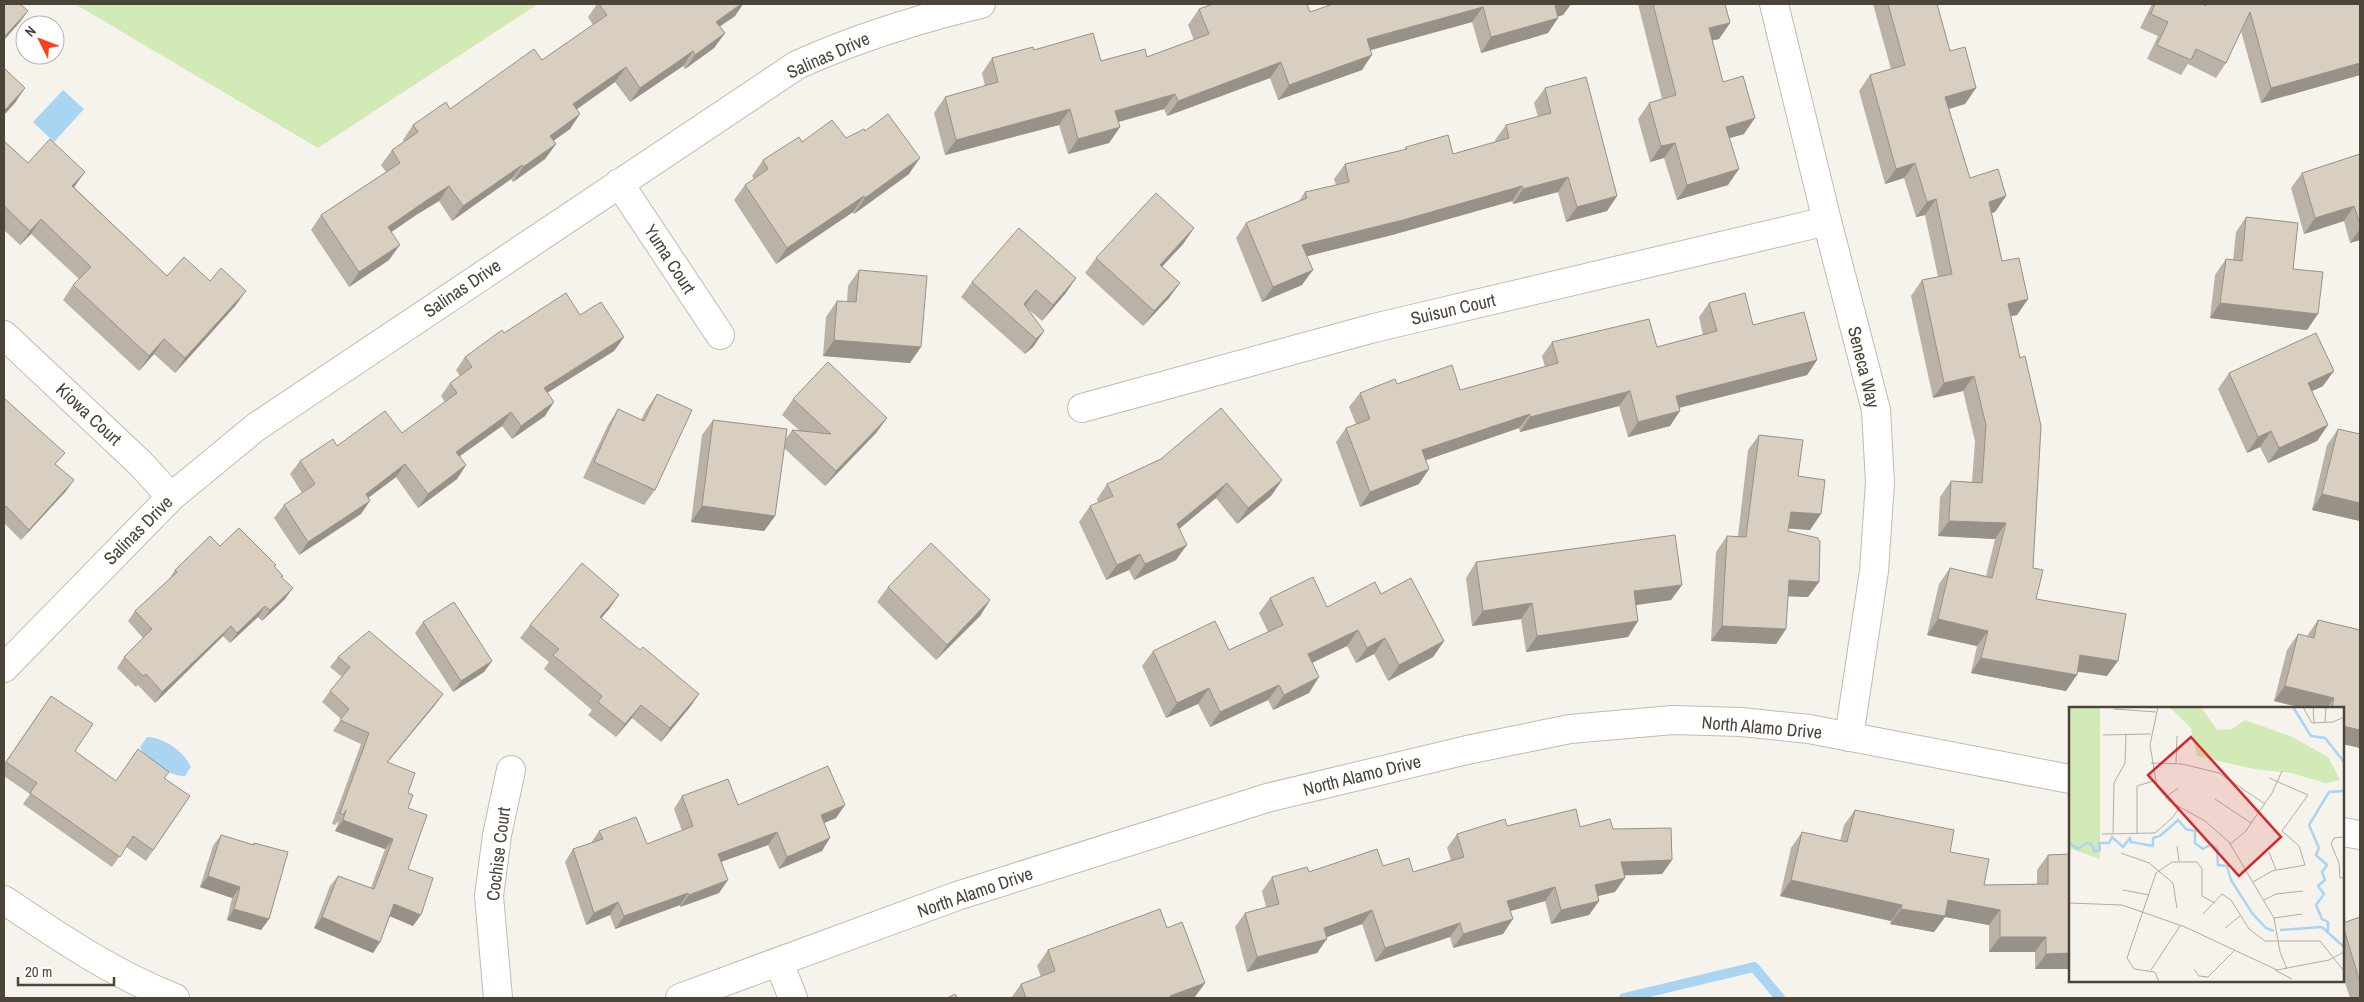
<svg xmlns="http://www.w3.org/2000/svg" width="2364" height="1002" font-family="'Archivo Narrow',sans-serif">
<style>
.green{fill:#d2eab5}
.water{fill:#a9d4f2}
.lines{fill:none;stroke-linecap:round;stroke-linejoin:round}
.stream{stroke:#a9d4f2;stroke-width:10}
.minor-casing{stroke:#c2bbae;stroke-width:30}
.tertiary-casing{stroke:#c2bbae;stroke-width:30}
.minor{stroke:#fff;stroke-width:28}
.tertiary{stroke:#fff;stroke-width:28}
.wall{fill:#bab2a6}
.shaded-wall{fill:#979187}
.building{fill:#d8cfc1;stroke:#979187}
.labels{text-anchor:middle;dominant-baseline:central;stroke-width:4;stroke-linejoin:round;paint-order:stroke}
.street-label{font-size:18px;fill:#4b4439;stroke:#fff}
.inset-river{fill:none;stroke:#a9d4f2;stroke-width:2.5}
.inset-road{fill:none;stroke:#b2ada4;stroke-width:1}
.view{fill:#d62828;fill-opacity:0.15;stroke:#d62828;stroke-width:2.5}
.inset-edge{fill:none;stroke:#4b4439;stroke-width:2.5}
</style>
<rect width="100%" height="100%" fill="#f6f3ec"/>
<!-- green -->
<path class="green" d="M75 4H538L318 148Z"/>
<!-- water -->
<path class="water" d="M63 90 84 109 54 142 33 122Z
M147 737C164 738 184 751 191 767L185 776C168 776 147 762 140 747Z"/>
<g class="lines">
<!-- stream -->
<path class="stream" d="M1624 998 1754 967 1780 998"/>
<defs>
<path id="minor" d="M1774 4 1827 221 1876 410 1880 482 1874 571 1849 737
M619 183 720 335
M4 335 141 464 171 497
M1082 408 1374 328 1827 221
M4 668 171 497 256 427 797 65C857 38 918 19 981 4
M779 963 793 998
M498 998 489 896 497 835 511 770"/>
<path id="tertiary" d="M2343 832 2360 835
M4 900C59 937 113 974 175 998
M680 998 957 896 1267 798 1467 750 1570 729 1673 720 1741 722 1809 729 2070 779"/>
</defs>
<!-- minor casing -->
<use href="#minor" class="minor-casing"/>
<!-- tertiary casing -->
<use href="#tertiary" class="tertiary-casing"/>
<!-- minor -->
<use href="#minor" class="minor"/>
<!-- tertiary -->
<use href="#tertiary" class="tertiary"/>
</g>
<!-- wall -->
<path class="wall" d="M597 4H743L735 16 720 26 725 33 714 48 685 69 683 66 630 102 615 82 577 109 570 129 553 141 556 144 545 159 513 182 511 179 452 221 439 201 416 215 391 232 389 260 349 287 311 230 321 215 386 172 381 165 392 150 404 142 403 140 413 125 450 109 542 60 593 25 588 17Z
M1333 4H1571L1563 15 1558 16V18L1548 33 1481 53 1472 22 1371 50 1362 70 1278 100 1270 78 1167 116 1164 109 1118 122 1120 127 1109 143 1068 154 1059 125 945 155 934 113 945 97 985 86 982 73 992 58 1034 50 1101 61 1147 57 1194 40 1188 25 1199 9 1310 12Z
M1638 4H1725L1730 23 1719 39 1712 40 1723 82 1744 134 1730 138 1728 185 1677 200 1664 158 1650 162 1638 119 1649 103 1662 99Z
M1873 4H1937L1950 51 1976 88 1965 104 1949 109 1970 178 2006 196 1995 212 1992 213 2002 261 2028 299 2017 315 2011 316 2036 599 2107 676 2078 672 2066 691 1971 673 1977 646 1927 635 1939 584 1950 568 1986 576 1995 539 1938 536 1940 497 1951 481 1972 482 1975 441 1963 391 1933 398 1911 296 1922 280 1938 277 1925 215 1916 217 1904 178 1885 184 1859 91 1870 75 1891 69Z
M2152 4H2360V75L2261 103 2241 31 2226 63 2216 78 2188 64 2181 75 2147 59 2158 36 2140 28Z
M1545 88 1617 196 1607 211 1566 222 1558 192 1513 204 1512 201 1392 235 1307 256 1302 285 1262 302 1236 238 1246 223 1299 201 1305 192 1336 185 1334 179 1345 164 1404 150 1406 147 1453 154 1496 142 1495 140 1506 125 1538 117 1534 103Z
M846 138 909 174 854 214 853 212 776 264 734 200 745 185 754 179 752 176 763 160 802 142Z
M4 141 28 163 74 187 167 276 236 305 175 373 154 354 139 371 63 300 73 285 79 279 31 234 20 245 4 230Z
M2360 154V240L2350 243 2344 221 2304 234 2291 188 2302 173Z
M2246 217 2307 330 2210 318 2215 275 2226 259 2233 260 2236 232Z
M1194 228 1183 244 1162 266 1180 283 1169 298 1143 326 1085 273 1096 258Z
M859 270 910 363 823 356 826 317 837 301 847 302 848 286Z
M1076 278 1065 294 1042 321 1028 309 1044 331 1033 347 1025 354 961 297 972 282Z
M1709 303 1753 325 1817 360 1807 375 1679 408 1670 426 1628 437 1619 406 1520 432 1519 428 1426 460 1419 484 1360 507 1336 442 1346 428 1356 424 1349 407 1360 393 1397 384 1460 390 1545 367 1542 356 1552 342 1657 347 1703 335 1699 317Z
M580 315 624 337 614 351 547 393 545 416 512 439 502 426 460 456 466 465 457 479 418 508 396 477 368 498 361 514 299 555 274 518 284 505 302 493 290 474 300 461 337 446 402 433 445 402 441 396 450 383 460 376 456 370 465 357 504 333Z
M2229 373 2323 386 2312 391 2328 425 2317 441 2268 463 2260 447 2247 453 2218 389Z
M657 394 655 490 644 505 583 478 608 425 618 409 641 420 646 410Z
M4 398 56 465 66 491 21 540 4 523Z
M793 399 887 418 876 433 825 486 784 448 775 516 764 531 691 522 702 435 713 420 785 440 792 430H799L782 415Z
M2338 429 2360 434V521L2312 510 2327 445Z
M1759 435 1798 476 1810 530 1788 528V531L1818 540 1819 582 1808 597 1788 596 1786 629 1776 644 1711 641 1716 552 1727 536H1738L1748 450Z
M1282 480 1271 496 1237 524 1216 498 1179 529 1176 560 1134 580 1129 570 1106 580 1079 522 1090 506 1098 503 1097 499 1107 484Z
M220 546 276 565 274 567 283 576 282 578 285 599 262 621 258 617 230 643 223 636 155 703 138 685 136 687 117 668 124 657 143 638 128 621 135 611 168 581 175 570Z
M1476 562 1682 585 1671 600 1636 605 1638 621 1628 637 1526 652 1521 619 1472 626 1466 578Z
M888 587 990 600 980 616 936 660 877 602Z
M1381 594 1444 641 1433 657 1388 681 1374 654 1356 663 1347 646 1312 663 1309 693 1273 710 1268 700 1210 727 1198 704 1166 718 1142 666 1153 651 1229 650 1268 632 1259 613 1270 598 1327 607Z
M610 608 601 618 640 650 699 694 690 707 661 742 632 718 616 737 588 715 592 710 544 669 549 662 520 638 530 625Z
M2318 620 2360 630V748L2343 744V708H2303L2274 701 2287 650 2298 634 2307 636Z
M423 622 492 661 484 672 453 692 415 633Z
M338 657 443 694 435 705 388 762 408 793V869L413 926 390 916 380 942 373 953 314 928 330 886 338 876 371 888 385 849 335 831 339 821 335 825 332 824 361 744 333 731 341 719 322 702 330 691 342 677 330 667Z
M51 696 75 751 116 781 164 778 190 796 146 861 126 847 112 867 23 804 30 794 4 776V764Z
M682 796 738 805 836 818 824 823 822 851 779 869 768 845 721 862 719 893 680 907V905L615 929 610 915 586 925 565 862 573 849 591 843 599 831 647 844 682 831 674 809Z
M1855 810 1950 852 1984 885 2037 884V870L2048 855 2070 854V969H2035V952H1989V925L1945 917 1934 932 1890 924 1891 921 1780 896 1791 848 1802 832 1840 841 1844 825Z
M1507 826 1580 827 1613 829 1672 860 1662 874 1624 875 1615 892 1598 896 1599 901 1589 915 1551 924 1545 901 1510 911 1503 934 1453 948 1450 937 1375 962 1362 924 1326 937 1317 953 1247 972 1235 927 1245 913 1266 907 1262 891 1272 877 1309 872 1383 866 1413 872 1451 860 1447 848 1457 834Z
M221 835 253 845 254 843 269 919 261 930 227 920 232 898 200 887 213 846Z
M2360 917V998H2350L2343 977V923Z
M1167 928 1205 983 1194 998H1011L1021 984 1041 977 1037 966 1048 950Z"/>
<!-- shaded-wall -->
<path class="shaded-wall" d="M741 4H743L735 16 706 36 716 22Z
M1559 4H1571L1563 15 1544 21 1555 5Z
M1483 7 1472 22 1356 54 1367 39Z
M28 11 20 22 4 40V37Z
M1558 18 1548 33 1481 53 1491 37Z
M1730 23 1719 39 1698 44 1709 28Z
M725 33 714 48 685 69 695 55Z
M693 51 683 66 630 102 640 88Z
M1372 55 1362 70 1278 100 1289 85Z
M1281 62 1270 78 1167 116 1178 101Z
M2360 63V75L2261 103 2271 88Z
M626 67 615 82 563 119 573 104Z
M25 88 15 103 4 115V111Z
M1976 88 1965 104 1935 113 1945 97Z
M1175 94 1164 109 1104 126 1115 111Z
M1070 109 1059 125 945 155 956 140Z
M580 114 570 129 539 151 550 136Z
M1755 118 1744 134 1715 142 1726 127Z
M1120 127 1109 143 1068 154 1078 139Z
M1675 143 1664 158 1650 162 1661 146Z
M556 144 545 159 513 182 523 167Z
M920 158 909 174 854 214 865 198Z
M1915 163 1904 178 1885 184 1896 169Z
M522 165 511 179 452 221 463 206Z
M1739 169 1728 185 1677 200 1687 185Z
M85 172 75 186 62 200 72 186Z
M1568 177 1558 192 1513 204 1523 189Z
M449 186 439 201 416 215 377 242 388 227 427 200Z
M1522 186 1512 201 1392 235 1292 260 1302 245Z
M864 196 853 212 776 264 787 248Z
M1617 196 1607 211 1566 222 1577 207Z
M2006 196 1995 212 1978 217 1989 202Z
M1936 199 1925 215 1916 217 1927 202Z
M2354 206 2344 221 2304 234 2315 218Z
M41 219 31 234 20 245 30 231Z
M1194 228 1183 244 1150 280 1160 265Z
M2360 229V240L2350 243Z
M400 245 389 260 349 287 359 272Z
M1313 270 1302 285 1262 302 1273 287Z
M1076 278 1065 294 1042 321 1053 305Z
M1180 283 1169 298 1143 326 1154 311Z
M1036 290 1025 306 1013 319 1024 304Z
M246 291 236 305 175 373 185 358Z
M2028 299 2017 315 1997 319 2008 304Z
M2220 303 2318 314 2307 330 2210 318Z
M1044 331 1033 347 1025 354 1036 339Z
M624 337 614 351 534 401 544 388Z
M164 339 154 354 139 371 149 356Z
M834 340 921 347 910 363 823 356Z
M1817 360 1807 375 1666 411 1676 396Z
M2334 371 2323 386 2297 398 2308 383Z
M1974 376 1963 391 1933 398 1944 383Z
M1630 391 1619 406 1520 432 1530 417Z
M554 402 545 416 512 439 521 426Z
M1680 411 1670 426 1628 437 1638 422Z
M511 412 502 426 447 465 456 452Z
M1530 414 1519 428 1412 465 1422 450Z
M887 418 876 433 825 486 836 471Z
M2328 425 2317 441 2268 463 2279 448Z
M2271 431 2260 447 2247 453 2258 437Z
M405 464 396 477 356 507 366 494Z
M466 465 457 479 418 508 428 494Z
M1429 469 1419 484 1360 507 1370 492Z
M74 480 66 491 21 540 29 530Z
M1282 480 1271 496 1237 524 1248 508Z
M1227 483 1216 498 1166 540 1177 524Z
M2322 494 2360 503V521L2312 510Z
M370 501 361 514 299 555 308 542Z
M702 506 775 516 764 531 691 522Z
M1791 512 1821 514 1810 530 1780 528Z
M1949 521 2006 523 1995 539 1938 536Z
M1187 545 1176 560 1134 580 1145 564Z
M1140 554 1129 570 1106 580 1117 565Z
M1789 580 1819 582 1808 597 1778 596Z
M1682 585 1671 600 1623 607 1634 591Z
M293 588 285 599 262 621 270 610Z
M619 595 610 608 591 630 600 617Z
M990 600 980 616 936 660 947 645Z
M1532 603 1521 619 1472 626 1483 611Z
M265 606 258 617 230 643 237 633Z
M1938 619 1988 631 1977 646 1927 635Z
M1638 621 1628 637 1526 652 1537 636Z
M231 626 223 636 155 703 162 692Z
M1722 626 1786 629 1776 644 1711 641Z
M1358 630 1347 646 1297 670 1308 654Z
M1385 638 1374 654 1356 663 1367 648Z
M1444 641 1433 657 1388 681 1399 665Z
M2080 655 2118 661 2107 676 2070 670Z
M1981 658 2077 675 2066 691 1971 673Z
M492 661 484 672 453 692 461 681Z
M1319 677 1309 693 1273 710 1284 695Z
M1279 685 1268 700 1210 727 1220 712Z
M2285 686 2334 698 2327 708H2303L2274 701Z
M1209 688 1198 704 1166 718 1177 703Z
M443 694 435 705 379 772 387 762Z
M699 694 690 707 661 742 670 728Z
M641 705 632 718 616 737 625 724Z
M2343 726 2360 730V748L2343 744Z
M845 805 836 818 812 828 821 815Z
M343 820 393 839 385 849 335 831Z
M777 832 768 845 709 866 718 854Z
M830 838 822 851 779 869 787 857Z
M1672 860 1662 874 1611 876 1621 862Z
M208 876 240 887 232 898 200 887Z
M1625 878 1615 892 1585 899 1595 885Z
M728 880 719 893 680 907 689 895Z
M1791 880 1902 905 1891 921 1780 896Z
M1555 887 1545 901 1497 915 1507 901Z
M688 893 680 905 615 929 624 916Z
M1948 900 2000 910 1989 925 1945 917 1934 932 1890 924 1901 909Z
M1599 901 1589 915 1551 924 1561 910Z
M618 902 610 915 586 925 594 913Z
M394 904 421 915 413 926 387 915Z
M234 909 269 919 261 930 227 920Z
M1372 910 1362 924 1314 942 1324 928Z
M322 917 380 942 373 953 314 928Z
M1513 919 1503 934 1453 948 1463 934Z
M1460 923 1450 937 1375 962 1385 948Z
M2000 937H2046L2035 952H1989Z
M1327 939 1317 953 1247 972 1257 957Z
M2070 953V969H2035L2046 954Z
M1205 983 1194 998H1168L1170 996Z"/>
<!-- building -->
<path class="building" d="M4 4H20L28 11 4 37Z
M599 4H741L716 22 725 33 695 55 693 51 640 88 626 67 573 104 580 114 550 136 556 144 523 167 522 165 463 206 449 186 427 200 388 227 400 245 359 272 321 215 400 163 392 150 418 132 413 125 446 102 450 109 534 49 542 60 607 15Z
M1213 4H1307L1310 12 1333 4H1559L1555 5 1558 18 1491 37 1483 7 1367 39 1372 55 1289 85 1281 62 1178 101 1175 94 1115 111 1120 127 1078 139 1070 109 956 140 945 97 998 82 992 58 1033 47 1034 50 1093 33 1101 61 1145 49 1147 57 1209 34 1199 9Z
M1653 4H1725L1730 23 1709 28 1723 82 1743 76 1755 118 1726 127 1739 169 1687 185 1675 143 1661 146 1649 103 1676 95Z
M1888 4H1937L1950 51 1965 47 1976 88 1945 97 1970 178 1998 169 2006 196 1989 202 2002 261 2019 258 2028 299 2008 304 2020 358 2025 356 2041 426 2033 568 2043 570 2036 599 2126 614 2118 661 2080 655 2077 675 1981 658 1988 631 1938 619 1950 568 1992 578 2006 523 1949 521 1951 481 1982 483 1986 425 1974 376 1944 383 1922 280 1952 274 1936 199 1927 202 1915 163 1896 169 1870 75 1905 65Z
M2155 4H2205V6L2206 4H2360V63L2271 88 2250 12 2226 63 2196 49 2191 60 2157 45 2168 22 2151 14Z
M4 68 25 88 4 111Z
M1586 77 1617 196 1577 207 1568 177 1523 189 1522 186 1403 220 1302 245 1313 270 1273 287 1246 223 1307 198 1305 192 1349 182 1345 164 1407 149 1406 147 1448 135 1453 154 1509 138 1506 125 1551 113 1545 88Z
M888 114 920 158 865 198 864 196 787 248 745 185 768 169 763 160 799 137 802 142 832 120 846 138 864 129 865 131Z
M50 139 85 172 72 186 167 276 184 257 210 281 221 268 246 291 185 358 164 339 149 356 73 285 91 267 41 219 30 231 4 206V141L28 163Z
M2360 154V224L2354 206 2315 218 2302 173Z
M1156 193 1194 228 1160 265 1180 283 1154 311 1096 258Z
M2246 217 2298 223 2293 269 2323 272 2318 314 2220 303 2226 259 2242 261Z
M1019 228 1076 278 1053 305 1036 290 1024 304 1044 331 1036 339 972 282Z
M859 270 927 276 921 347 834 340 837 301 856 302Z
M566 293 580 315 601 302 624 337 544 388 554 402 521 426 511 412 456 452 466 465 428 494 405 464 366 494 370 501 308 542 284 505 315 484 300 461 333 439 337 446 385 411 402 433 457 393 450 383 472 367 465 357 502 330 504 333Z
M1745 293 1753 325 1804 312 1817 360 1676 396 1680 411 1638 422 1630 391 1530 417V414L1422 450 1429 469 1370 492 1346 428 1370 419 1360 393 1395 379 1397 384 1452 365 1460 390 1558 363 1552 342 1649 319 1657 347 1717 331 1709 303Z
M2316 333 2334 371 2308 383 2328 425 2279 448 2271 431 2258 437 2229 373Z
M828 362 887 418 836 471 792 430 831 434 793 399Z
M657 394 692 410 655 490 594 462 618 409 644 421Z
M4 398 65 453 55 464 74 480 29 530 6 506 4 508Z
M1221 408 1282 480 1248 508 1227 483 1177 524 1187 545 1145 564 1140 554 1117 565 1090 506 1113 496 1107 484 1161 459Z
M713 420 787 429 775 516 702 506Z
M2338 429 2360 434V503L2322 494Z
M1759 435 1803 440 1798 476 1825 480 1821 514 1791 512 1788 531 1818 538V540L1820 541 1819 582 1789 580 1786 629 1722 626 1727 536 1746 537Z
M239 528 276 565 274 566 283 576 281 577 293 588 270 610 265 606 237 633 231 626 162 692 146 674 143 676 124 657 152 629 135 611 177 572 175 570 210 536 220 546Z
M1675 535 1682 585 1634 591 1638 621 1537 636 1532 603 1483 611 1476 562Z
M931 543 990 600 947 645 888 587Z
M582 563 619 595 600 617 640 650 643 647 699 694 670 728 641 705 625 724 598 702 602 696 553 655 559 649 530 625Z
M1313 577 1327 607 1375 582 1381 594 1411 578 1444 641 1399 665 1385 638 1367 648 1358 630 1308 654 1319 677 1284 695 1279 685 1220 712 1209 688 1177 703 1153 651 1215 621 1229 650 1283 625 1270 598Z
M454 602 492 661 461 681 423 622Z
M2318 620 2360 630V730L2343 726V708H2332L2334 698 2285 686 2298 634 2314 638Z
M369 631 443 694 387 762 415 773 408 793 413 795 408 808 427 815 408 869 433 878 421 915 394 904 380 942 322 917 338 876 374 889 393 839 343 820 346 810 343 815 340 813 369 733 340 720 349 709 330 691 350 667 338 657Z
M51 696 93 724 75 751 116 781 138 749 169 772 164 778 190 796 153 850 133 836 120 857 30 793 37 783 6 762Z
M828 766 845 805 821 815 830 838 787 857 777 832 718 854 728 880 689 895 688 893 624 916 618 902 594 913 573 849 603 839 599 831 636 817 647 844 693 826 682 796 728 779 738 805Z
M1576 809 1580 827 1610 819 1613 829 1671 828 1672 860 1621 862 1625 878 1595 885 1599 901 1561 910 1555 887 1507 901 1513 919 1463 934 1460 923 1385 948 1372 910 1324 928 1327 939 1257 957 1245 913 1279 904 1272 877 1307 867 1309 872 1377 849 1383 866 1409 858 1413 872 1464 857 1457 834 1505 819 1507 826Z
M1855 810 1954 830 1950 852 1989 859 1984 885 2048 884V855L2070 854V953L2046 954V937H2000V910L1948 900 1945 916 1901 909 1902 905 1791 880 1802 832 1847 842Z
M221 835 254 845V843L288 852 269 919 234 909 240 887 208 876Z
M1160 909 1167 928 1182 922 1205 983 1170 996 1171 998H1026L1021 984 1055 971 1048 950Z
M2360 917V982L2343 926V923Z
M955 994 957 998H947Z"/>
<g class="labels">
<!-- street labels -->
<g class="street-label">
<text transform="translate(828 55) rotate(-24)">Salinas Drive</text>
<text transform="translate(670 259) rotate(57)">Yuma Court</text>
<text transform="translate(462 288) rotate(-34)">Salinas Drive</text>
<text transform="translate(1453 309) rotate(-13)">Suisun Court</text>
<text transform="translate(1864 367) rotate(76)">Seneca Way</text>
<text transform="translate(89 414) rotate(43)">Kiowa Court</text>
<text transform="translate(138 530) rotate(-45)">Salinas Drive</text>
<text transform="translate(1762 727) rotate(5)">North Alamo Drive</text>
<text transform="translate(1362 775) rotate(-14)">North Alamo Drive</text>
<text transform="translate(498 854) rotate(-83)">Cochise Court</text>
<text transform="translate(975 892) rotate(-19)">North Alamo Drive</text>
</g>
</g>
<!-- overview -->
<g transform="translate(2069 707)">
<rect width="275" height="275" fill="#f6f3ec"/>
<path d="M0 0H31V152L0 141ZM100 0H132L148 23 163 22 176 13 223 30 259 50 271 73 256 76 222 66 185 62 128 49 122 21Z" fill="#d2eab5"/>
<path class="inset-river" d="M224 0 242 29 256 31 275 55M0 136 9 142 18 136 22 137 26 145 31 143 30 136H40L43 130 54 140 61 131 62 135 84 139V131L91 129 109 113 117 122 126 124V136L134 142 142 137 148 142 149 158 158 159 162 173 183 206 197 221 205 224M211 223 253 220 275 240M259 224V215L253 212 247 198 255 187 249 179 256 173 253 165 258 158 247 148 250 141 240 118 260 85 275 84"/>
<path class="inset-road" d="M89 0 81 38 88 80 100 94 136 114 160 135 205 211 211 245 218 262M234 0 243 16 264 15 275 10M244 0 245 16M45 2 87 5M256 16 257 0M34 28 82 27M82 56 113 57 150 66 196 97M107 56 108 29M96 91 109 81M146 92 182 116M44 126 45 76 56 56 57 27M68 126V79L85 74M33 127 86 126 103 111 111 100M275 130 265 131 262 137 270 156 271 171H275M161 137 176 125 203 86 213 64M108 139 110 154M200 145 207 163M52 146 80 156 104 176 108 201M184 175 203 164 236 158 230 139 213 124 239 88 200 71M54 183 80 188M195 193 207 187 234 184M0 196 53 198 116 220 208 263 260 253 275 245M134 207 153 187 162 193 180 222 196 234H251L275 264M205 211 233 207M156 221 171 209M125 262 130 269 139 270 165 244M82 263 111 219M206 263 223 272M90 275 86 265 65 262 58 251 87 166 103 155H128L133 162V189L146 196"/>
<path class="view" d="M122 30 212 130 170 169 79 68Z"/>
<rect width="275" height="275" class="inset-edge"/>
</g>
<!-- border -->
<rect width="2364" height="1002" fill="none" stroke="#4b4439" stroke-width="10"/>
<!-- north arrow -->
<g transform="translate(40 40) rotate(312)"><circle r="24" fill="#ffffff" stroke="#b7b4b0"/>
<path d="M0-4L9 19L0 12L-9 19Z" fill="#fc3f1d"/>
<text y="-8" font-size="14" font-weight="bold" text-anchor="middle" fill="#4b4439">N</text>
</g>
<!-- scale -->
<path d="M18 977v8h96v-8" fill="none" stroke="#4b4439" stroke-width="2.5"/>
<text x="25" y="977" font-size="15" fill="#4b4439" stroke="#ffffff" stroke-width="4" paint-order="stroke">20 m</text>
</svg>
